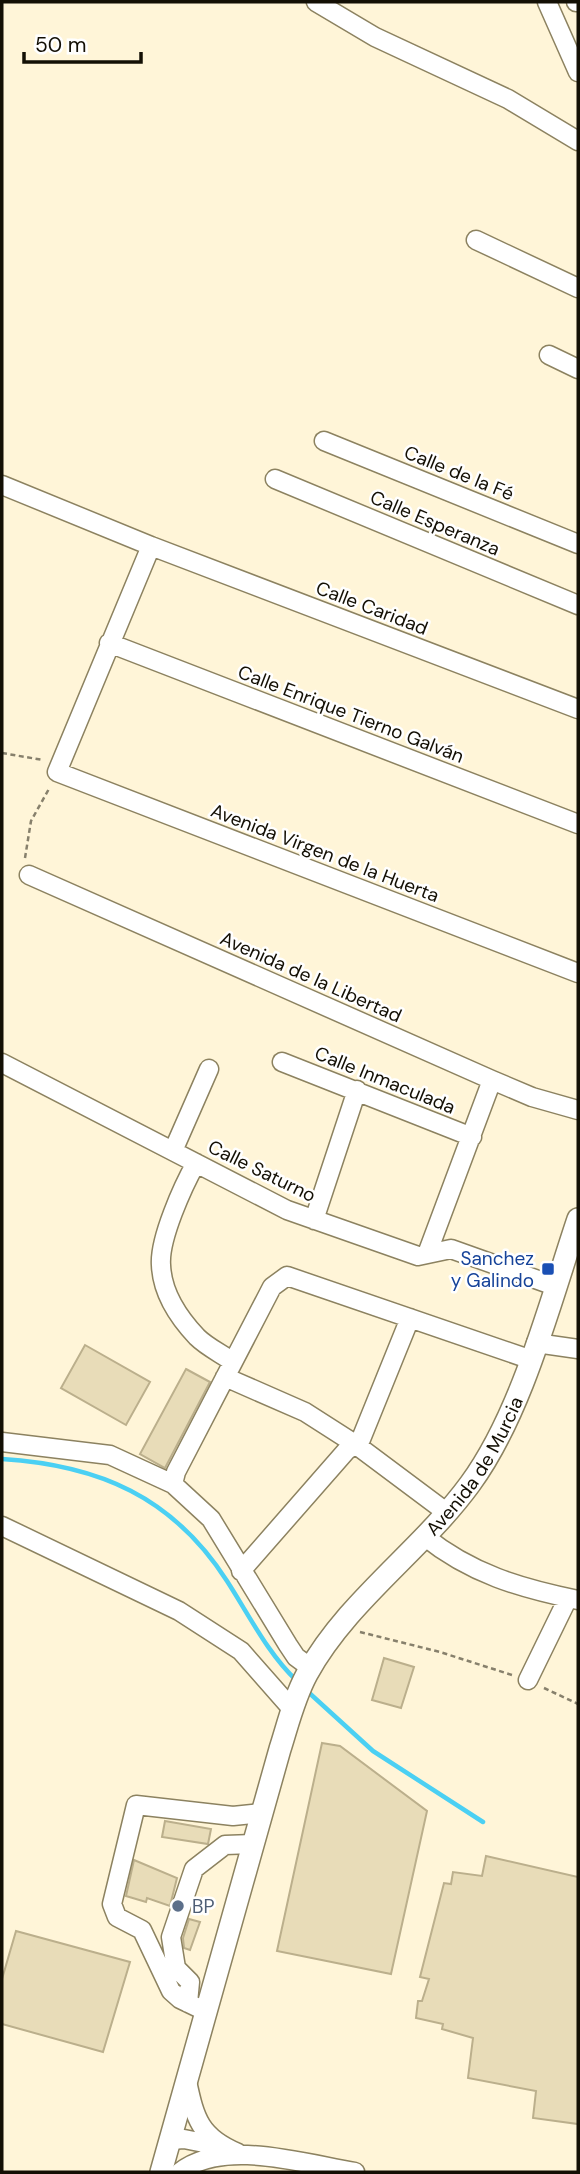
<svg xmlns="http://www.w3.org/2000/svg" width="580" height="2174" font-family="'DM Sans',sans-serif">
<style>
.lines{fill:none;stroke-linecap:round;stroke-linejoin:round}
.stream{stroke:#4bd0f3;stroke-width:4.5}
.building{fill:#e8dcb8;stroke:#bbaf8c;stroke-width:2}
.minor-casing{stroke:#8c8260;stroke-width:21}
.major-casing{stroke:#8c8260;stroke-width:24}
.path{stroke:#87806c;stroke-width:2.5;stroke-dasharray:5 3.5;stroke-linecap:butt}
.minor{stroke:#fff;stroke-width:18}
.major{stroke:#fff;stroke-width:21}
.transit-dot{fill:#1a4fb4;stroke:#fff;stroke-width:2.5}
.service-dot{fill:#5c6f8a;stroke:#fff;stroke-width:2.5}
.labels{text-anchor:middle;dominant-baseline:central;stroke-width:5;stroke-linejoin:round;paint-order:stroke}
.street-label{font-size:19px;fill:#130f04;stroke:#fff}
.transit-label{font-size:19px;fill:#164399;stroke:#fff;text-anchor:end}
.service-label{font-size:19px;fill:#4e5e75;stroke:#fff;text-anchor:start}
</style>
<rect width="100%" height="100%" fill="#fff5d8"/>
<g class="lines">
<!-- stream -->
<path class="stream" d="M2 1459C99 1465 173 1497 227 1581 249 1615 268 1654 297 1681
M306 1690 373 1751 483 1822"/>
</g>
<!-- building -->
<path class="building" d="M85 1345 150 1382 126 1425 61 1388Z
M186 1369 210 1382 165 1468 140 1454Z
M384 1658 414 1667 401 1708 372 1700Z
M322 1743 340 1746 427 1811 391 1974 277 1951Z
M165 1821 211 1829 208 1844 162 1837Z
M486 1856 578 1877V2124L533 2118 536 2091 468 2078 473 2038 442 2029 443 2024 416 2018 418 2001H422L429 1979 420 1977 444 1883 451 1884 453 1872 482 1876Z
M134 1860 177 1878 170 1906 147 1898 146 1902 126 1896Z
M189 1919 200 1922 190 1950 184 1948 183 1938Z
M16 1931 130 1962 103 2052 2 2024V1979Z"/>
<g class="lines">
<defs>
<path id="minor" d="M316 2 375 37 508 99 578 141
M547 2 578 72
M576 2H578
M476 240 578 288
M549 355 578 369
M324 441 578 544
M275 479 578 605
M2 485 151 546 578 709
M151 546 57 772 578 973
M109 643 578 824
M29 875 492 1080 532 1097 578 1110
M282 1062 472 1137
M2 1063 287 1210 418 1256 451 1249 555 1286
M173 1151 209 1069
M196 1163C183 1186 159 1239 161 1265 162 1292 179 1318 197 1337 207 1347 222 1354 233 1362
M314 1220 357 1090
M427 1254 492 1080
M536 1343 578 1349
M225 1377 305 1412 355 1444 446 1512
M2 1442 110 1455 173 1484 211 1519 288 1645 296 1657 311 1668
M173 1484 176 1472 272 1287 287 1276 529 1359
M2 1526 179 1611 241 1651 292 1709
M424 1536C471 1574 520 1588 578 1600
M241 1571 346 1451 361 1439 410 1318
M528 1680 568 1598
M188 2003 190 1982 176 1968 171 1937 194 1869 225 1845 253 1844
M207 2012 180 1999 171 1991 142 1930 117 1917 112 1904 136 1805 233 1816 262 1813
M187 2081C195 2119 200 2137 238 2153
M171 2140 184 2139 219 2146
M180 2172C223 2138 305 2164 355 2172"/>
<g id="major">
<path id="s1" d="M161 2172 280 1749C288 1724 294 1698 307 1674 347 1601 421 1551 470 1484 522 1413 550 1302 578 1219"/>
</g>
</defs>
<!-- minor casing -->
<use href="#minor" class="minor-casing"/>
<!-- major casing -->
<use href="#major" class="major-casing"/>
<!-- path -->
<path class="path" d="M2 753 43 760
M25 858 31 821 50 787
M360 1632 440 1652 512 1675
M544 1688 578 1704"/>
<!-- minor -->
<use href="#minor" class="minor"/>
<!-- major -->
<use href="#major" class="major"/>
</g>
<!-- markers -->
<rect class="transit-dot" x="541" y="1262" width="14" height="14" rx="3.5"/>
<circle class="service-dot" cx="178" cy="1906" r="7"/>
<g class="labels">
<!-- street labels -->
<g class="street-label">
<text transform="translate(459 473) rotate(22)">Calle de la Fé</text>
<text transform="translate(435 523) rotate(23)">Calle Esperanza</text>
<text transform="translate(372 608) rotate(21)">Calle Caridad</text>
<text transform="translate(351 714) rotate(21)">Calle Enrique Tierno Galván</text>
<text transform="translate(325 853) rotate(21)">Avenida Virgen de la Huerta</text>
<text transform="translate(311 977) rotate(24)">Avenida de la Libertad</text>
<text transform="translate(385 1080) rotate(22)">Calle Inmaculada</text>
<text transform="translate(262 1171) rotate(26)">Calle Saturno</text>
<text stroke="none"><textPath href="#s1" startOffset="788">Avenida de Murcia</textPath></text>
</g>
<!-- transit labels -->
<g class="transit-label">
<text x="534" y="1258">Sanchez<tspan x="534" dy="22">y Galindo</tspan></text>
</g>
<!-- service labels -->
<g class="service-label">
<text x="192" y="1906">BP</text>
</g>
</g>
<!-- border -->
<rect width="580" height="2174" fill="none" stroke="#130f04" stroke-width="7"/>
<!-- scale -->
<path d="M24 52v10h117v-10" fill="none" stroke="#130f04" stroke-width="3.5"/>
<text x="35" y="52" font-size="21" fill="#130f04" stroke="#ffffff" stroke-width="5" paint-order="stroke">50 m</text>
</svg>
